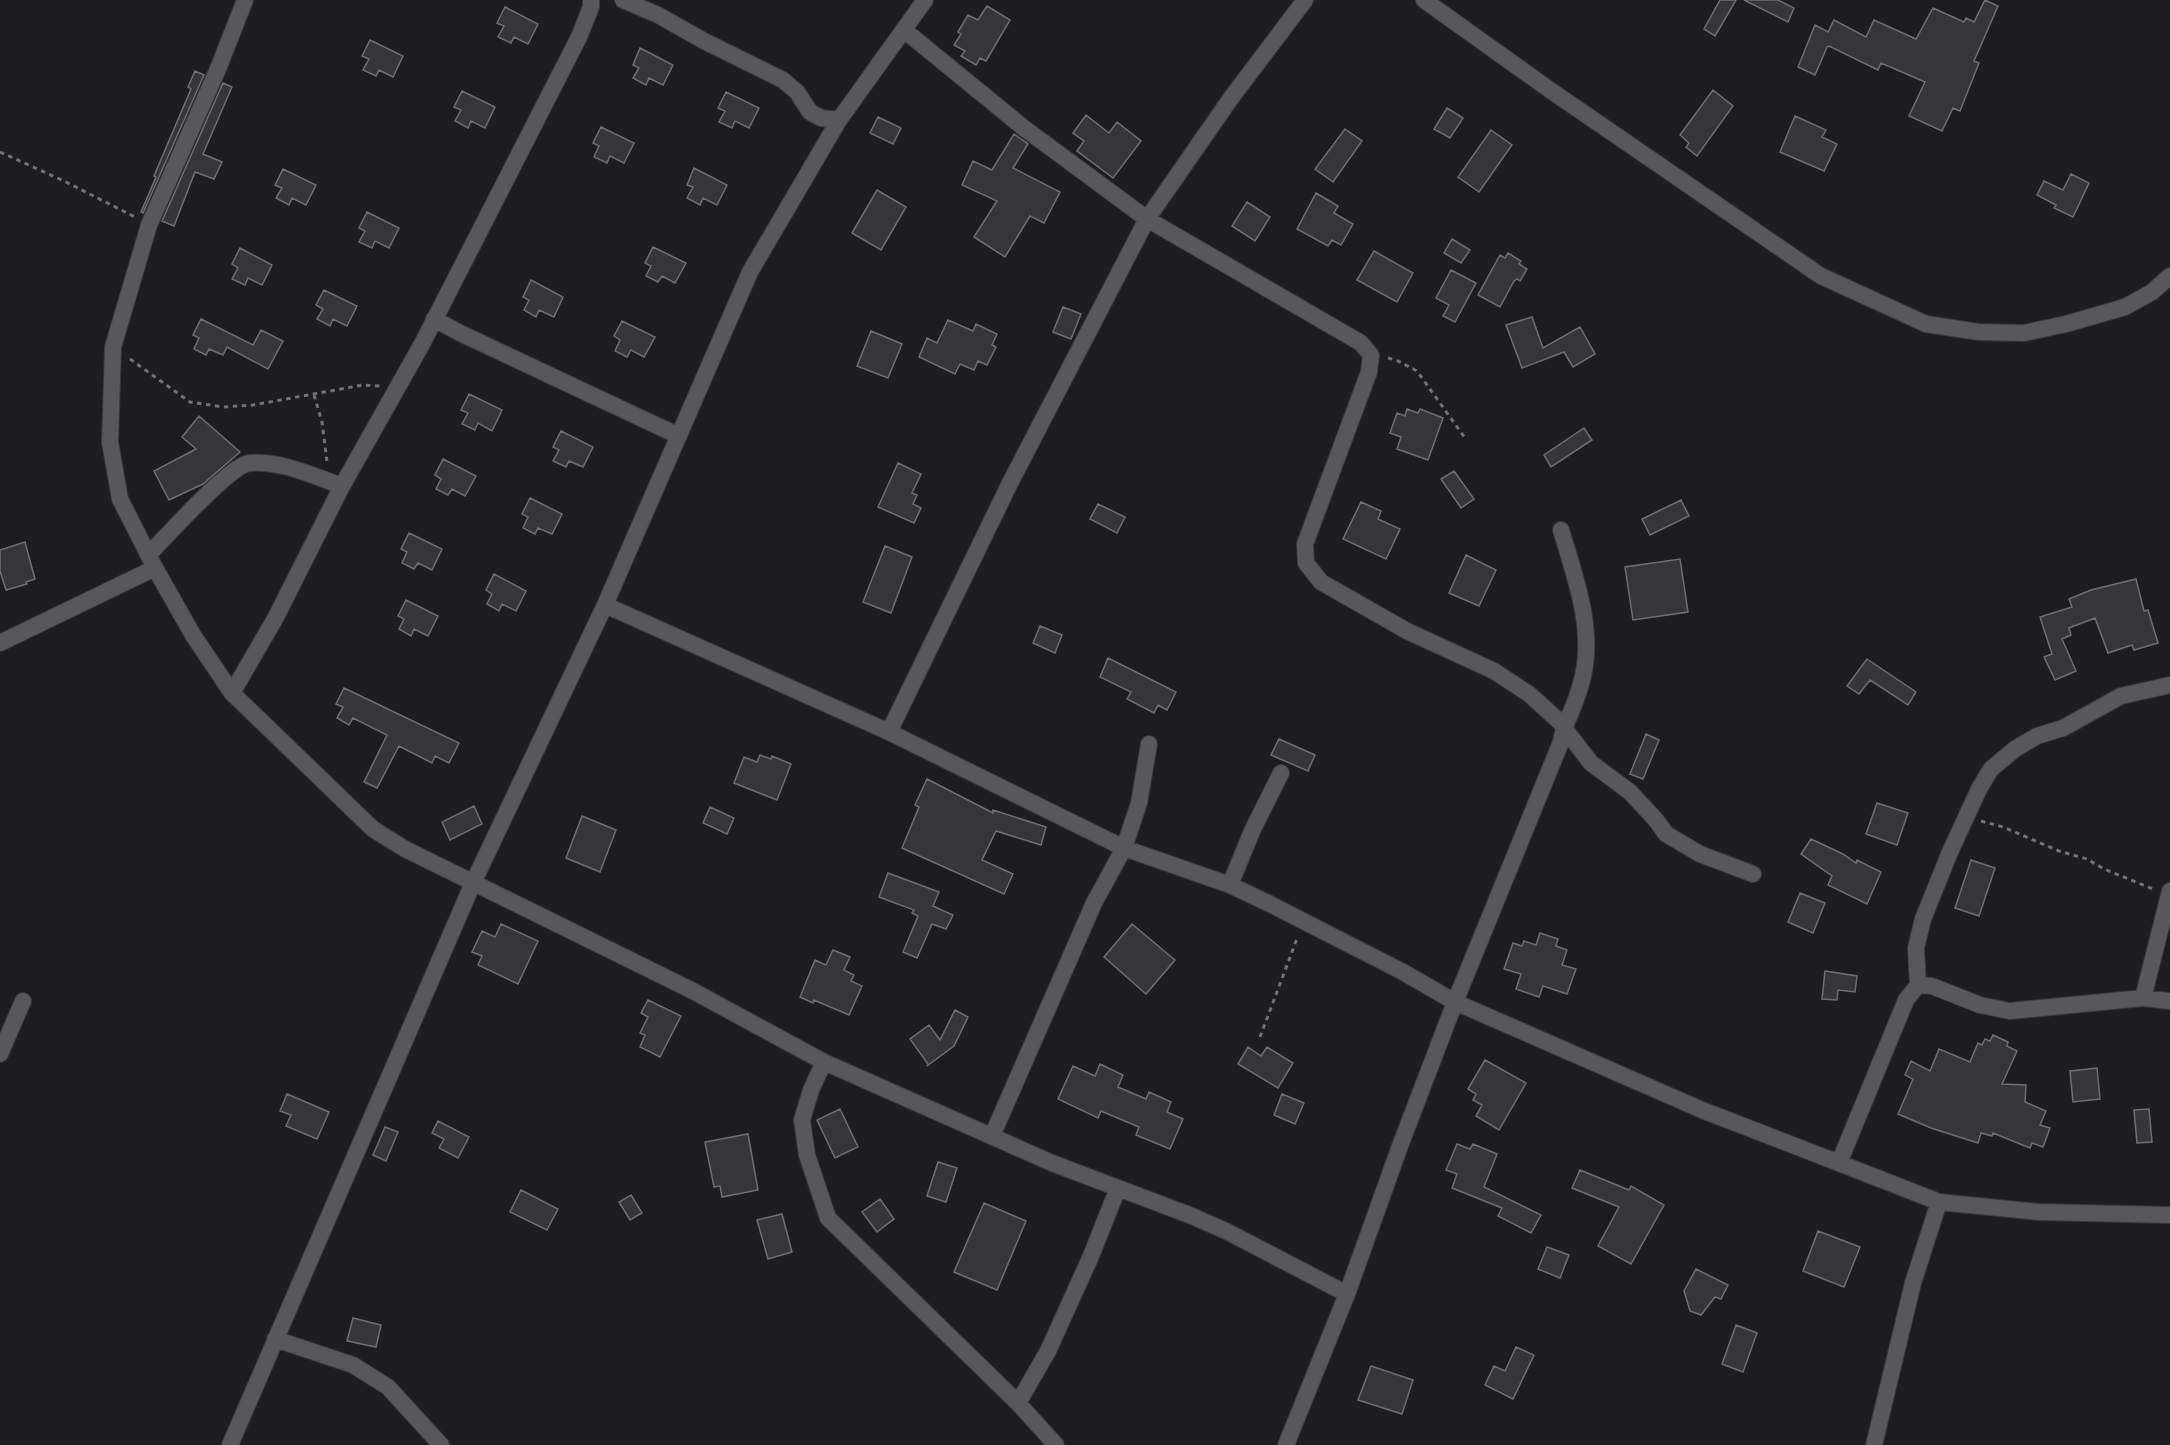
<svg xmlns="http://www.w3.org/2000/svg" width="2170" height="1445" font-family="Raleway,sans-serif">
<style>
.building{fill:#36363a;stroke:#6f6f73;stroke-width:1.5}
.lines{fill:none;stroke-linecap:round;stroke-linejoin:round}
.street-casing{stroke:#38383a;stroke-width:18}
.path{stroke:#727275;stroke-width:3;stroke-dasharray:4.5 4.5;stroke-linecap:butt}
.street{stroke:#58585c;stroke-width:16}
</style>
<rect width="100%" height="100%" fill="#1d1d20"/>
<!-- building -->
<path class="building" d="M1720 0H1736L1715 36 1704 29Z
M1744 0H1778L1794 8 1788 22Z
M1985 0 1998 6 1974 61 1979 63 1960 111 1953 108 1942 131 1909 116 1925 82 1881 63 1878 70 1829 46 1827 47 1815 75 1798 67 1815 25 1828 32 1834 20 1866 37 1874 20 1916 39 1933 8 1964 22 1966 18 1974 22Z
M987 6 1010 20 986 61 980 58 976 65 961 56 965 51 954 45 961 34 958 32 968 15 978 20Z
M505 7 538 24 528 44 514 37 511 43 498 37 504 26 497 23Z
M370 40 403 56 393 77 379 70 376 76 363 70 369 59 362 56Z
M640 48 673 65 663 85 649 78 646 85 633 78 639 68 633 65Z
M195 71 204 75 143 213 141 212 156 177 154 176 191 89 188 87Z
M223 83 232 87 203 154 222 162 214 179 195 172 174 226 162 221Z
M1713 90 1733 106 1697 156 1686 147 1689 143 1680 135Z
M462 91 495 107 485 128 471 121 468 128 455 121 461 110 454 107Z
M726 92 759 108 749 128 735 121 732 128 719 122 725 111 718 108Z
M1447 108 1463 118 1450 138 1434 129Z
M1086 115 1109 133 1117 122 1141 141 1113 178 1077 151 1084 141 1073 133Z
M1795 116 1826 130 1822 137 1837 144 1824 171 1780 152Z
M878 117 901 128 893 144 870 133Z
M601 127 634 143 624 163 610 156 607 163 594 157 599 146 593 143Z
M1345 129 1362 141 1333 182 1315 169Z
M1491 130 1512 145 1479 192 1458 177Z
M1014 134 1028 144 1013 168 1060 192 1044 223 1030 216 1005 257 974 237 997 201 962 185 973 161 992 170Z
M694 168 727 185 717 205 703 198 700 205 687 198 693 187 687 185Z
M283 169 316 185 306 205 292 198 289 205 276 198 282 188 275 185Z
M2071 174 2089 183 2073 217 2054 208 2056 205 2037 195 2044 181 2063 190Z
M877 190 906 207 881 250 852 233Z
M1316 193 1338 206 1334 213 1353 224 1341 245 1332 240 1328 246 1297 229Z
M1247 202 1270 217 1255 241 1232 226Z
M367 212 399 228 389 248 375 241 372 248 359 242 365 231 359 228Z
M1452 239 1470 250 1461 263 1444 253Z
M653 247 686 263 675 283 662 276 658 282 646 276 651 266 645 263Z
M240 248 272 265 262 285 248 278 245 285 232 279 238 268 232 264Z
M1374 251 1413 273 1397 302 1357 280Z
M1508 253 1521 261 1519 264 1527 269 1520 281 1517 279 1514 281 1500 307 1478 295 1500 255 1505 258Z
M1451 270 1476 283 1455 322 1443 316 1449 305 1436 298Z
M531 280 563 297 554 317 539 310 536 317 524 310 529 300 523 297Z
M324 290 357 306 347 326 333 319 330 326 317 319 323 309 316 305Z
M1063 307 1081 314 1071 339 1053 332Z
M1532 317 1543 348 1580 327 1595 354 1573 367 1564 352 1522 368 1506 325Z
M201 319 253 345 261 330 283 341 268 369 227 347 223 355 209 349 206 355 194 349 199 338 193 335Z
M948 320 973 331 976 324 997 334 992 345 996 347 987 365 978 361 974 370 960 364 955 374 919 357 927 338 937 343Z
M622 321 655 337 644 357 631 350 627 357 615 351 620 340 614 336Z
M871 331 902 344 888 378 857 366Z
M469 394 502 410 492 431 478 423 475 430 462 424 468 413 461 410Z
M1407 409 1418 413 1420 409 1443 418 1428 460 1397 449 1401 437 1390 433 1397 413 1405 416Z
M199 416 240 452 203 484 169 500 154 471 196 449 182 437Z
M1584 428 1592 440 1551 467 1544 455Z
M561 431 593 447 583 467 569 461 566 467 553 461 559 450 553 447Z
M443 459 476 476 465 496 452 489 448 495 436 489 441 479 435 475Z
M898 463 921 474 912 493 917 495 913 504 921 508 914 523 878 507Z
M1454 471 1474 499 1461 508 1441 479Z
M530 498 562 514 552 534 538 528 535 534 523 528 528 517 522 514Z
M1681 500 1689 516 1650 535 1642 519Z
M1361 502 1381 511 1378 519 1400 529 1386 559 1343 539Z
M1098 504 1125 517 1117 533 1090 519Z
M409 533 442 549 432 570 418 563 414 569 402 563 407 552 401 549Z
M25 542 35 579 26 582 27 584 6 590 0 571V550Z
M885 546 912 557 891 613 863 602Z
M1466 555 1496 570 1479 606 1449 593Z
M1680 559 1688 612 1633 620 1625 567Z
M494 574 526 591 516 611 502 604 499 611 487 604 492 594 486 590Z
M2136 579 2144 611 2148 610 2158 643 2134 650 2132 645 2108 653 2095 618 2069 628 2071 635 2062 639 2076 671 2055 680 2044 657 2052 654 2040 617 2072 607 2069 599 2091 590Z
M406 600 438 616 428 636 414 629 411 636 399 629 404 619 398 616Z
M1040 626 1062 635 1055 653 1033 643Z
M1108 658 1176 692 1167 710 1158 705 1154 713 1127 699 1131 692 1100 677Z
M1867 659 1916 692 1908 705 1870 680 1859 694 1847 686Z
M344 688 459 743 449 763 435 756 432 763 399 746 377 788 364 782 387 735 353 718 349 725 337 718 343 707 336 704Z
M1646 734 1659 740 1643 779 1630 774Z
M1279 739 1315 755 1308 771 1271 755Z
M760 755 771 759 772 756 791 764 777 800 734 783 744 757 757 762Z
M927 779 993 813V810L1046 827 1041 845 996 831 982 860 1013 874 1004 894 902 848 919 807 915 805Z
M1877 803 1908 813 1897 845 1866 834Z
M474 806 482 824 450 840 442 822Z
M710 807 734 818 727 834 703 823Z
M582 816 616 830 600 872 566 858Z
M1811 839 1843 854 1856 863 1857 860 1881 872 1867 904 1828 885 1832 876 1801 854Z
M1971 860 1995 868 1979 916 1955 908Z
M888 873 939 892 933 906 953 915 946 929 932 924 917 958 903 952 918 916 912 913 914 910 879 897Z
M1800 893 1825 903 1813 933 1788 922Z
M501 924 538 941 518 984 478 965 482 956 472 952 482 931 495 937Z
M1132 924 1175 960 1146 994 1104 957Z
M1540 933 1558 939 1556 946 1567 950 1562 965 1576 969 1567 994 1543 986 1539 997 1516 989 1521 974 1504 969 1513 943 1522 946 1524 941 1536 945Z
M833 950 850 957 844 970 854 975 851 981 862 986 849 1015 814 1000 813 1003 800 997 815 960 826 965Z
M1825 971 1857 976 1855 992 1838 990 1837 1000 1822 999Z
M648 1000 681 1016 660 1057 640 1047 645 1035 640 1033 648 1017 641 1013Z
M955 1010 968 1017 954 1046 927 1066 928 1064 910 1039 929 1025 940 1040Z
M1993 1035 2008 1042 2007 1046 2017 1051 2002 1084 2026 1085 2025 1102 2046 1111 2040 1125 2050 1128 2043 1147 2032 1143 2030 1148 1993 1133 1992 1136 1981 1133 1978 1143 1931 1128 1898 1114 1913 1079 1905 1075 1911 1061 1930 1071 1939 1049 1970 1062 1978 1043 1982 1045 1985 1039 1990 1041Z
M1248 1047 1261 1056 1267 1047 1293 1063 1278 1088 1238 1064Z
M1485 1060 1526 1083 1499 1130 1476 1116 1482 1105 1473 1100 1476 1094 1468 1089Z
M1100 1064 1123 1075 1118 1087 1146 1099 1149 1092 1171 1102 1167 1112 1183 1119 1170 1149 1136 1135 1139 1127 1101 1111 1098 1118 1058 1099 1073 1066 1095 1076Z
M2097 1068 2100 1099 2073 1102 2070 1071Z
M287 1094 329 1112 317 1139 286 1126 291 1115 280 1111Z
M1282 1094 1304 1103 1295 1124 1274 1115Z
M840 1109 858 1147 835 1158 817 1120Z
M2149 1109 2152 1142 2137 1143 2134 1110Z
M438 1121 469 1137 458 1158 439 1148 444 1139 432 1133Z
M385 1127 398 1132 386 1161 373 1155Z
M748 1134 758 1190 722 1197 720 1186 714 1187 705 1142Z
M1457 1144 1470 1149 1473 1144 1497 1154 1484 1187 1541 1215 1531 1233 1498 1216 1502 1208 1452 1188 1457 1174 1446 1170Z
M938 1162 957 1168 946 1202 927 1196Z
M1580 1170 1629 1190 1631 1186 1664 1205 1631 1264 1598 1246 1619 1207 1572 1188Z
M521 1190 558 1209 547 1230 510 1212Z
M631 1195 642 1213 630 1220 619 1202Z
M880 1199 894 1219 877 1232 862 1212Z
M984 1203 1026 1221 997 1290 954 1272Z
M782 1214 792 1252 768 1259 757 1220Z
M1818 1231 1860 1247 1844 1287 1803 1271Z
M1547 1247 1569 1255 1560 1278 1538 1269Z
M1696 1269 1728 1285 1721 1299 1715 1297 1701 1315 1690 1311 1684 1291Z
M353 1318 381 1325 376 1347 347 1341Z
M1736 1325 1757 1333 1743 1372 1722 1364Z
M1516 1347 1534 1355 1513 1399 1485 1385 1494 1366 1505 1371Z
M1371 1366 1413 1380 1402 1414 1358 1400Z"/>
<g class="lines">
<defs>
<path id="street" d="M245 0 218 69 149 225 113 347 110 442 120 499 155 568 193 635 232 693 373 829 405 849 693 991 824 1062 1052 1163 1192 1216 1228 1232 1347 1294
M623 0 658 15 704 41 783 80 797 92 810 112 821 118 839 120
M1424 0 1550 90 1821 276 1926 324 1979 332 2024 333 2066 324 2125 307 2152 292 2170 276
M904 30 1024 128 1147 219 1361 343 1371 355 1369 372 1305 544 1306 563 1321 582 1407 631 1494 671 1529 694 1560 722 1564 728 1561 742 1455 1002 1400 1146 1347 1294 1286 1445
M434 319 460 333 679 436
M1561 530C1575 577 1594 627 1583 676 1579 694 1572 711 1564 728L1591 763 1630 792 1656 820 1666 834 1700 854 1753 874
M148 555C166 537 229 466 249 463 281 460 313 476 342 486
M605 605 889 732 1124 848 1230 885 1270 904 1403 972 1455 1002 1702 1110 1839 1163 1939 1202 2039 1212 2170 1215
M0 643 155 568
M232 693 276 617 342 486 422 344 579 37 591 7V0
M889 732 1010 483 1147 219 1231 98 1305 0
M1230 885 1252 831 1281 773
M1918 985 1916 948 1923 919 1950 852 1979 789 1991 769 2015 749 2037 736 2063 728 2121 696 2170 685
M2143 998 2170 891
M0 1054 23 1001
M824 1062 811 1090 802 1120 807 1155 828 1218 1018 1403 1056 1445
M992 1136 1094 903 1124 848 1139 803 1149 744
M1839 1163 1906 1000 1918 985 1932 986 1980 1005 2010 1011 2143 998 2170 1001
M275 1339 353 1365 388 1387 441 1445
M1018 1403 1048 1351 1091 1256 1118 1188
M230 1445 473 883 605 605 750 272 839 120 925 0
M1874 1445 1913 1283 1939 1202"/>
</defs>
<!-- street casing -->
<use href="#street" class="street-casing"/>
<!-- path -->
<path class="path" d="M0 152 64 181 135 217
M1388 358 1396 360 1417 371 1465 438
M130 359 190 402 223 407 253 405 363 385 380 386
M314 395 322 422 327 462
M1981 821 2003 827 2059 851 2087 859 2104 869 2153 889
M1260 1037 1298 936"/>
<!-- street -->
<use href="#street" class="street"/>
</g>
</svg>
